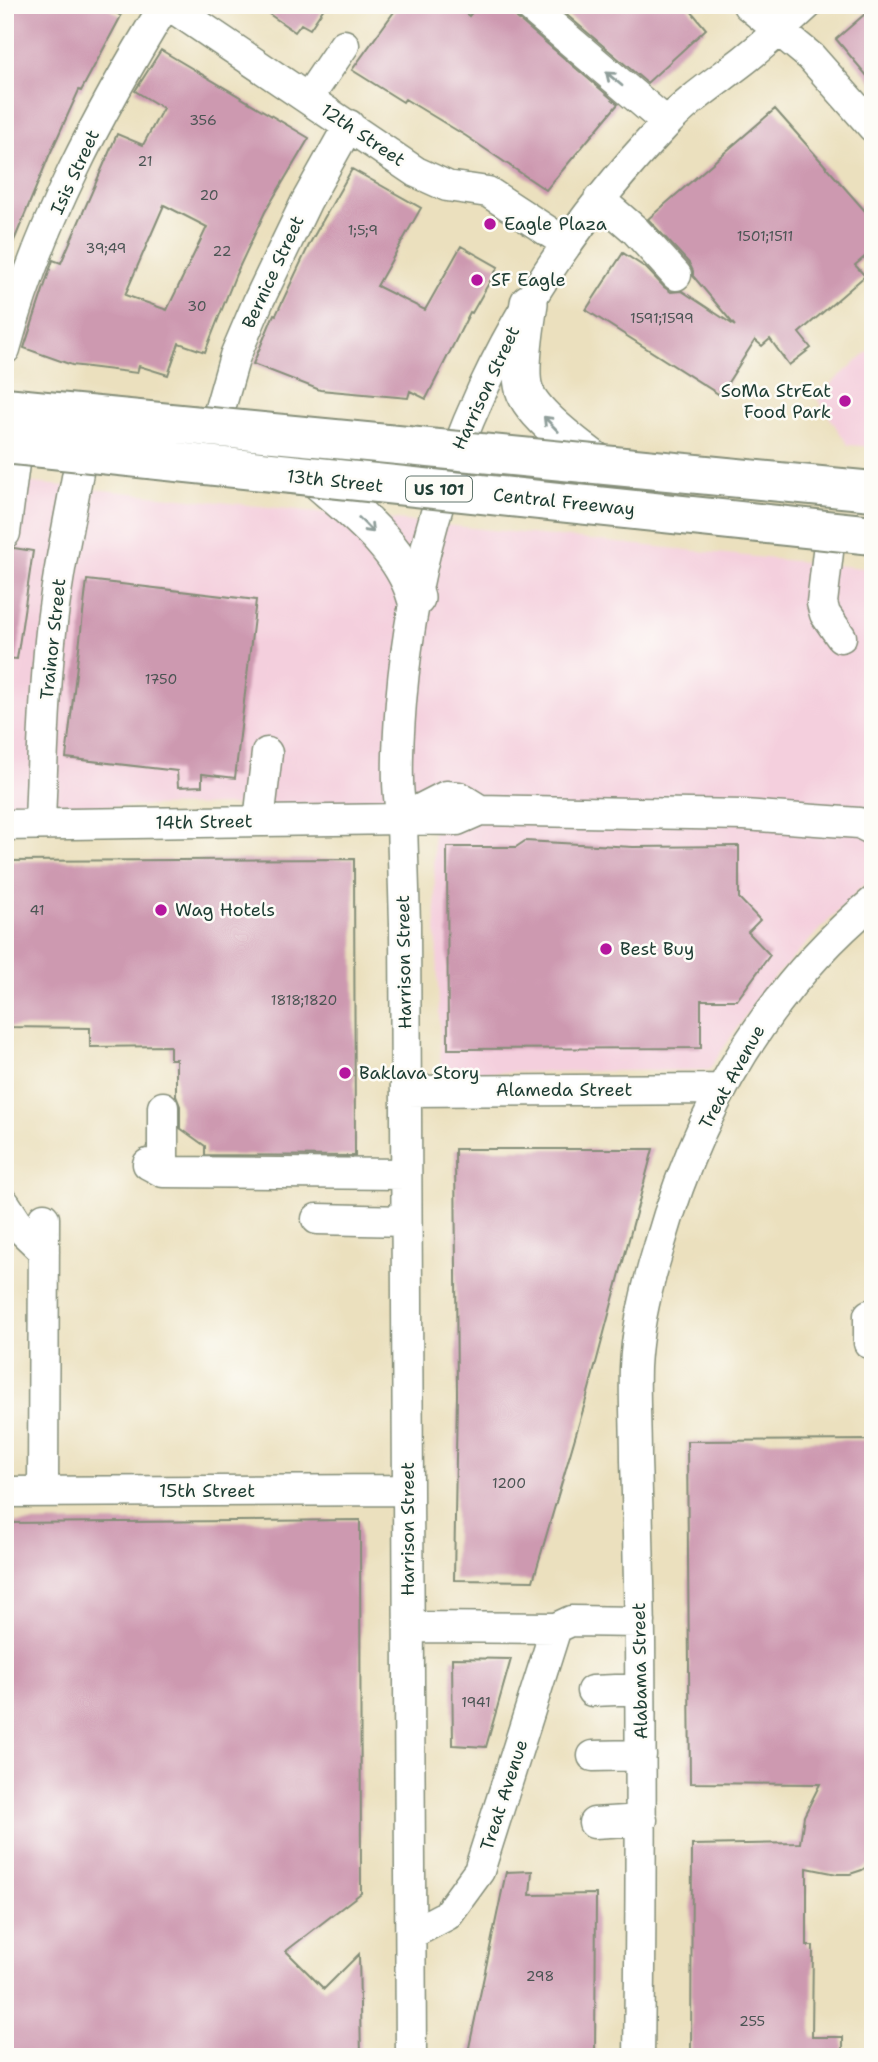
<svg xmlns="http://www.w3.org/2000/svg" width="878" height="2062" font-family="'Shantell Sans',sans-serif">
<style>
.built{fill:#f4cfdd}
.building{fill:#cd99b0;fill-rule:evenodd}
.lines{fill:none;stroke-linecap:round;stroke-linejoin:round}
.minor-casing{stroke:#858e79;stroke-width:33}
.major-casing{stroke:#858e79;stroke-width:40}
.minor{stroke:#fff;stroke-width:30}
.major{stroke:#fff;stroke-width:37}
.highway-bridge-casing{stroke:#858e79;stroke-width:42;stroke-linecap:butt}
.highway-bridge{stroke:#fff;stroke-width:38}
.oneway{stroke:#8f9e9a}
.poi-dot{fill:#b5179e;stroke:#fdfcf7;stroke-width:2.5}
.labels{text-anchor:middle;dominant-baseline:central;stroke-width:5;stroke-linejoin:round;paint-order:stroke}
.number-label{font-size:14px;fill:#4a5453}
.shield{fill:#fdfcf7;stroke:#62766e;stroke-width:2}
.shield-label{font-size:16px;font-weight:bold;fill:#1f3d34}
.street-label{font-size:18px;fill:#1f3d34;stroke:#fdfcf7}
.poi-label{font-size:18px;fill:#1f3d34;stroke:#fdfcf7;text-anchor:start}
</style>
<rect width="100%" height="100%" fill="#fdfcf7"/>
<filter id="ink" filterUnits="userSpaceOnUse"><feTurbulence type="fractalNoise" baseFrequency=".0143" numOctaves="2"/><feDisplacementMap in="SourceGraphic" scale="14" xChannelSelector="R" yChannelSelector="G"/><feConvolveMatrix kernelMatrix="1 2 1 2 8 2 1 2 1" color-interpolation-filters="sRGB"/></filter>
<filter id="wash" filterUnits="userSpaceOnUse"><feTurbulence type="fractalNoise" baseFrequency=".00686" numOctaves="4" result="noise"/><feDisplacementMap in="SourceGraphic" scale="28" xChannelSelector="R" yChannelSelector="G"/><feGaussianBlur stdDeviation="1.57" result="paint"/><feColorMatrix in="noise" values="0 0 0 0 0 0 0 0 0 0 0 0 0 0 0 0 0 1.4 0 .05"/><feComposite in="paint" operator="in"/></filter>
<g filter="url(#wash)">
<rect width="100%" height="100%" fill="#ebe0be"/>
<!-- built -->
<path class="built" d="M873 347V447L848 445 816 397Z
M5 480 873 569V879L861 887 765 987 709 1070 441 1073 432 804 5 807Z"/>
<g id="blocks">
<!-- building -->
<path class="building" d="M5 5H103L121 16 81 91 79 90 49 156 6 260Z
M256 5H326L310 29 301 24 295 32Z
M399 5H455L469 16 478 5H511L512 11 517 18 618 104 546 190 466 136 405 99 403 102 352 70Z
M555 5H686L706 29 647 83Z
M873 7V83L836 39Z
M161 50 309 138 265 212 236 274 205 352 179 343 168 375 139 366 137 373 72 365 24 348 53 260 61 263 117 134 143 145 163 108 135 91ZM164 205 207 227 167 310 125 295Z
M775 109 873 220V250L855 265 865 276 799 333 811 348 789 365 770 339 762 346 755 340 720 395 586 310 623 253 646 268 664 287 671 292 682 291 735 326 693 276V271L689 263 648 219Z
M352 169 421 208 377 286 425 310 461 246 498 267 472 313 470 312 426 399 410 391 408 398 320 390 253 364 274 314 276 315 310 243Z
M14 548 33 551 17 659 5 658V550Z
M87 580 256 600 235 778 202 774V786L178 787 177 771 66 758Z
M525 841 633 847 739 846V898L760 920 748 932 770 955 737 1000H701V1048L448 1049 447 847H516Z
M354 859 355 1156 205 1155V1146L180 1128V1106L176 1096V1059H170V1046L90 1047V1028L5 1027V861Z
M455 1149H653L588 1393 533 1581 454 1580 457 1395Z
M873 1440V1862L862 1870 850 1874H837L807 1868V1946H813L812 2037H843V2057H691L692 1845 800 1843 804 1816 820 1784 690 1783 687 1441Z
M360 1520 361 1893 286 1951 324 1989 359 1954 361 2057H5V1523Z
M452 1658 511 1659 486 1747 453 1745Z
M532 1871 530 1895 596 1894 595 2057H467L506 1872Z"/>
</g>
</g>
<g filter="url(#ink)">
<use href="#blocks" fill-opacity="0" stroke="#858e79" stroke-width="2"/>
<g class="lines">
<defs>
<path id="minor" d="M169 5 416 172 447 186 488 192 566 243
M528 5 667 123
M748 5 811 57 873 127
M308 98 344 45
M599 199 635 230 676 275
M5 349C38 227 99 112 165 5
M215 426 235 356 258 302 306 202 349 125
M5 533 16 448
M830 535 822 603 825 614 841 637
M405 817 446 796 459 797 480 810
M259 821 267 753
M40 824C42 763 44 702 50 641 56 579 70 517 81 456
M5 825 402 819 457 820 480 810 744 815 859 823 873 830
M406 1091 722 1089
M163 1107V1172
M148 1164 163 1172 406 1174
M5 1204 22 1230 44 1251
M317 1219 406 1221
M869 1343V1315H873
M5 1492 408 1490
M43 1492 44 1218
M409 1627 556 1628 571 1621 640 1622
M592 1691 640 1689
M593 1756 641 1755
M594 1823 642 1820
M411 1934 447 1915 479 1871 556 1628
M411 2057 405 924C404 890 403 857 402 823 401 809 398 795 398 781 397 755 399 728 401 702 419 479 512 285 665 125 688 100 716 82 743 61 765 44 786 24 807 5
M639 2057C641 1917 641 1778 640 1638 639 1579 638 1519 636 1460 636 1429 634 1398 635 1367 637 1326 647 1286 659 1247 697 1113 765 992 873 902"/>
<path id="major" d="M529 303C526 325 518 369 524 389 531 414 582 451 604 467
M316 479C354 512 402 548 416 598"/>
</defs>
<!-- minor casing -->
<use href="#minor" class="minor-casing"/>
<!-- major casing -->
<use href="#major" class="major-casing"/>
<!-- minor -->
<use href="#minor" class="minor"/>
<!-- major -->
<use href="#major" class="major"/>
<defs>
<path id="highway-bridge" d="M5 407 873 491
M5 444 873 535"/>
</defs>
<!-- highway-bridge casing -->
<use href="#highway-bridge" class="highway-bridge-casing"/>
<!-- highway-bridge -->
<use href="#highway-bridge" class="highway-bridge"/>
</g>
<!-- one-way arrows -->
<defs><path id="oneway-shaft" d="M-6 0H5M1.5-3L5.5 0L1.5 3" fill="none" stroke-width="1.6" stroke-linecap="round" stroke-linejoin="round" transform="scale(1.75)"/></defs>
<g class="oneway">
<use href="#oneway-shaft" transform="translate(614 79) rotate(-140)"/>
<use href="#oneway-shaft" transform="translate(551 424) rotate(-134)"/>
<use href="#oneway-shaft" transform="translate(366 525) rotate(46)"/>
</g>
</g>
<!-- markers -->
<g class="poi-dot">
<circle cx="490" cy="224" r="7"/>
<circle cx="477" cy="280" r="7"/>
<circle cx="845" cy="401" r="7"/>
<circle cx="161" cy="910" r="7"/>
<circle cx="606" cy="949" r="7"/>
<circle cx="345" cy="1073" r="7"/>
</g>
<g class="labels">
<!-- number labels -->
<g class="number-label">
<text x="203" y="120">356</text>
<text x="145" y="161">21</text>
<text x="209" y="195">20</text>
<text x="363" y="230">1;5;9</text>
<text x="765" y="236">1501;1511</text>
<text x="106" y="248">39;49</text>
<text x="222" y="251">22</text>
<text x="197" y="306">30</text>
<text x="662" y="318">1591;1599</text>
<text x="161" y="679">1750</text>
<text x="37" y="910">41</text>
<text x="304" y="1000">1818;1820</text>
<text x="509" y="1483">1200</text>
<text x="476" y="1702">1941</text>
<text x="540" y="1976">298</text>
<text x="752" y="2021">255</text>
</g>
<!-- shield labels -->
<rect class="shield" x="406" y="476.5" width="66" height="25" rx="5"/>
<g class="shield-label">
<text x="439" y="489">US 101</text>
</g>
<!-- street labels -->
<g class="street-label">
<text transform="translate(363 135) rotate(34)">12th Street</text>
<text transform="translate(75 172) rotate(-65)">Isis Street</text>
<text transform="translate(273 272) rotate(-65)">Bernice Street</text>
<text transform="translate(486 388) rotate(-65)">Harrison Street</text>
<text transform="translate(335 481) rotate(6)">13th Street</text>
<text transform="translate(564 502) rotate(6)">Central Freeway</text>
<text transform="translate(53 639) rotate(-84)">Trainor Street</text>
<text transform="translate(204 822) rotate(-1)">14th Street</text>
<text transform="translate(404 962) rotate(-91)">Harrison Street</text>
<text transform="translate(732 1077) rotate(-61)">Treat Avenue</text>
<text x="564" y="1090">Alameda Street</text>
<text x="207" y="1491">15th Street</text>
<text transform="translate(408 1529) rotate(-90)">Harrison Street</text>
<text transform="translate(640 1671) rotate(-91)">Alabama Street</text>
<text transform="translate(504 1795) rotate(-72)">Treat Avenue</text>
</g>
<!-- poi labels -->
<g class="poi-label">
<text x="504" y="224">Eagle Plaza</text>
<text x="491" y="280">SF Eagle</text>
<text x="831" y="391" text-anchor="end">SoMa StrEat<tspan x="831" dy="21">Food Park</tspan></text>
<text x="175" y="910">Wag Hotels</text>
<text x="620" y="949">Best Buy</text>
<text x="359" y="1073">Baklava Story</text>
</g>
</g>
<!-- margin -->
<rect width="878" height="2062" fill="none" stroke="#fdfcf7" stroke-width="28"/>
</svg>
